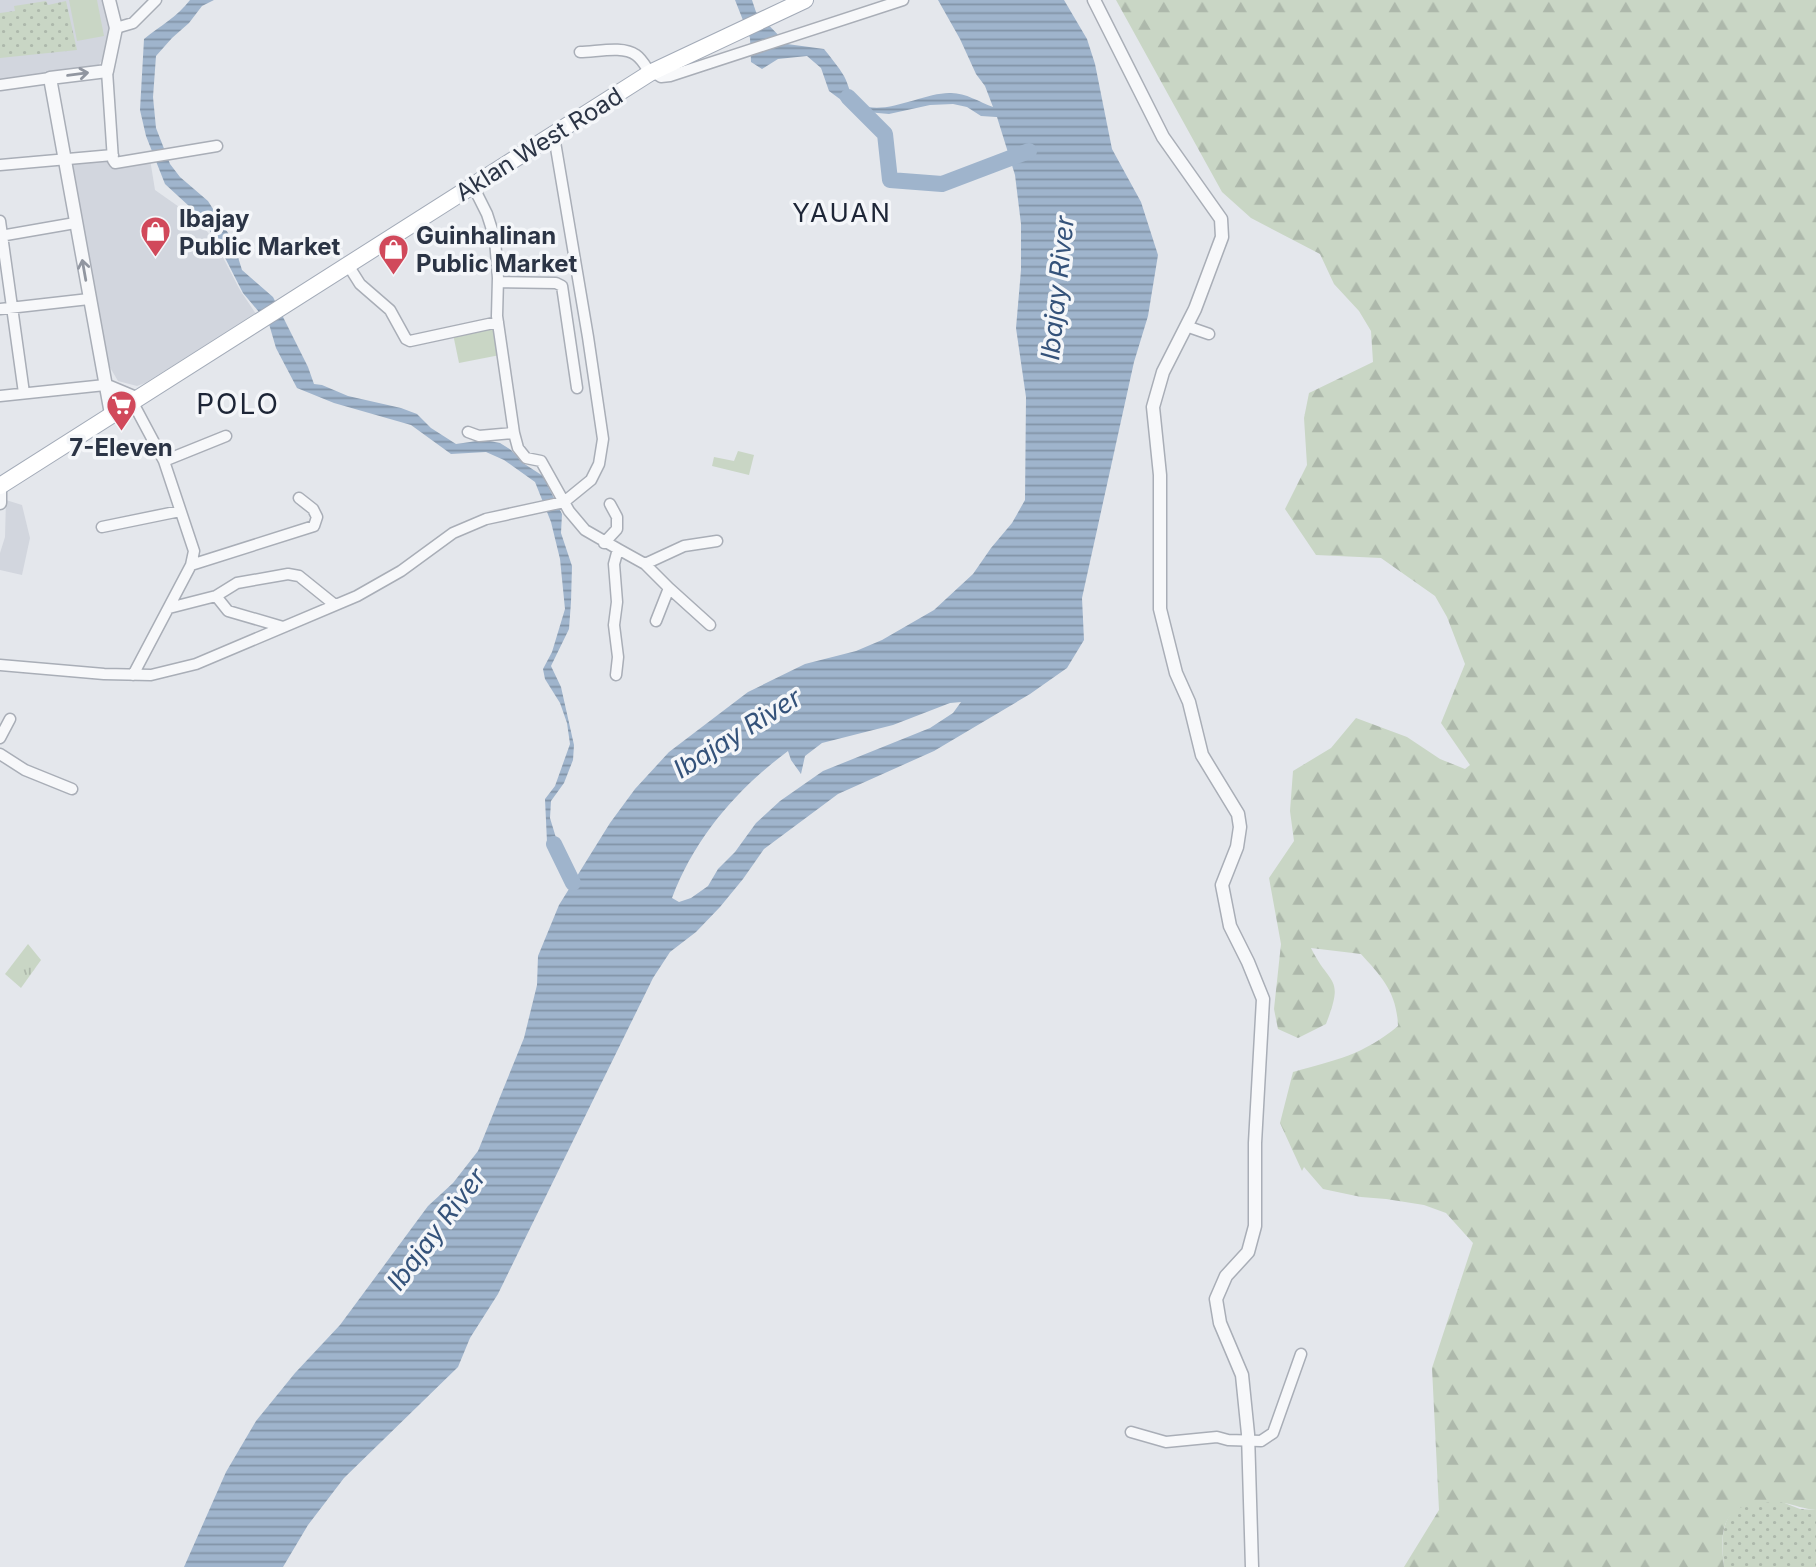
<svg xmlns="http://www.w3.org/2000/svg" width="1816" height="1567" font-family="Inter,sans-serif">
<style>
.built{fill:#d2d6de}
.grass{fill:url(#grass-dots)}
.forest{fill:url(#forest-firs)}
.park{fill:url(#park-tufts)}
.pitch{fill:#c9d6c5}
.water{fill:url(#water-rules);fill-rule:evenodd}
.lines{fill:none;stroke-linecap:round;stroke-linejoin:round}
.river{stroke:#9fb4cc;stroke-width:16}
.minor-casing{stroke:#a9aeb7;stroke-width:13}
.tertiary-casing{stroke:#a9aeb7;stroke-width:15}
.primary-casing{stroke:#a3abb8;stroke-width:18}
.minor{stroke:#f7f8fa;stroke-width:10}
.tertiary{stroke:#f7f8fa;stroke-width:12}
.primary{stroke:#fff;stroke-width:16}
.oneway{stroke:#9196a0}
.labels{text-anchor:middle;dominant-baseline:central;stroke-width:7;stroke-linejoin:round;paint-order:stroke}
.street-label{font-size:24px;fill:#2b3445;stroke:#f4f6f9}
.poi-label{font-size:24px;font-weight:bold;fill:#2b3445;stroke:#f4f6f9;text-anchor:start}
.neighbourhood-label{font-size:26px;letter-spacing:2px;fill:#1d2536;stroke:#f4f6f9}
.water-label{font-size:26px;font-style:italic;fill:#34527a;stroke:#f4f6f9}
.quarter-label{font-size:28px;letter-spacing:2px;fill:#1d2536;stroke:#f4f6f9}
</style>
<defs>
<pattern id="grass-dots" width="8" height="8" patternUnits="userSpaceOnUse" patternTransform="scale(1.75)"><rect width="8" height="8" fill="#c9d6c5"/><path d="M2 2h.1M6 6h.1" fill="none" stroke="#adb8ab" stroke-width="1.8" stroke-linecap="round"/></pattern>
<pattern id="forest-firs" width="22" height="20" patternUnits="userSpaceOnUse" patternTransform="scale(1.75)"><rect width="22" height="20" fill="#c9d6c5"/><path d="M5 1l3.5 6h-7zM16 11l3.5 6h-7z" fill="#adb8ab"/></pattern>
<pattern id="park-tufts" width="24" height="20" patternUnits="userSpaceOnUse" patternTransform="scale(1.75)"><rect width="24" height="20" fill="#c9d6c5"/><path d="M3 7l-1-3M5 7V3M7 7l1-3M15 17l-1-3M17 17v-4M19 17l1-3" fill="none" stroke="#adb8ab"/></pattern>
<pattern id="water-rules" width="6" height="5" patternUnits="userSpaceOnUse" patternTransform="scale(1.75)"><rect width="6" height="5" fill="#9fb4cc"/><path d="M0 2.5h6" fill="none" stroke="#8293a7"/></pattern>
</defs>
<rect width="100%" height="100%" fill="#e4e7ec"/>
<!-- built -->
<path class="built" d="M0 0H104L111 30 106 55 97 67 0 80Z
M150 159 155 190 199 221 215 242 240 290 256 314 145 383 137 386 118 381 108 364 72 164 109 160 110 166Z
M6 500 22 505 30 538 22 575 0 570V553L5 537Z"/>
<!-- grass -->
<path class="grass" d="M46 1 48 5 66 1 77 50 0 58V13L15 11 14 6Z
M1782 1502 1800 1509 1816 1510V1567H1724C1722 1544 1718 1512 1747 1504 1758 1501 1771 1502 1782 1502Z"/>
<!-- forest -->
<path class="forest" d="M1116 0H1816V1510C1804 1509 1795 1505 1784 1503 1777 1501 1769 1503 1762 1503 1720 1506 1720 1533 1724 1567H1404L1439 1510 1432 1368 1473 1243 1446 1213 1424 1205 1386 1199 1361 1197 1323 1189 1304 1167 1302 1171 1280 1123 1293 1072C1336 1060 1363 1055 1398 1026 1397 993 1382 977 1361 954L1311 948C1330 987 1345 975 1326 1024L1298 1038 1278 1029 1274 1009 1281 944 1269 878 1294 841 1290 811 1293 771 1331 748 1356 718 1407 737 1440 759 1465 769 1470 765 1441 723 1465 664 1447 617 1435 596 1381 558 1316 555 1285 509 1307 465 1304 418 1309 393 1373 362 1371 331 1359 311 1334 284 1320 254 1251 218 1222 192Z"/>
<!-- park -->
<path class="park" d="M28 944 41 960 21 988 5 974Z"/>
<!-- pitch -->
<path class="pitch" d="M69 0H97L104 36 77 41Z
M496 325 500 355 459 363 453 334Z
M738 451 754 455 749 475 712 466 714 457 734 461Z"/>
<!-- water -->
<path class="water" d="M190 0H214L202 6 189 23 172 38 156 56 153 97 156 128 170 164 180 177 208 201 233 241 242 270 273 297 308 367 314 384 322 385 348 396 401 408 417 414 431 428 456 444 484 440 500 443 511 450 523 463 543 476 562 514 561 533 572 566 571 602 569 629 551 666 561 687 574 745 573 760 564 783 551 801 550 818 563 861 561 864 547 842 545 799 555 786 570 744 567 723 560 703 545 679 543 669 552 652 565 609 560 559 551 522 535 482 504 460 486 452 451 454 411 425 334 403 297 388 276 348 269 324 243 293 217 242 202 218 165 184 146 136 140 110 144 39C160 26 177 17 190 0Z
M735 0H752L756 12 787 44 824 49C831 58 838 66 844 76 849 85 850 98 860 104 884 117 924 92 951 93 966 93 979 102 993 107L985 86 976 74 960 39 938 0H1064L1087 39 1095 64 1112 149 1141 202 1158 255 1148 316 1134 362 1082 598 1084 640 1067 668 1030 694 934 751 838 794 764 849 743 879 720 907 696 932 670 952 653 978 517 1255 498 1294 470 1338 458 1367 344 1478 308 1525 283 1567H184L226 1472 256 1421 295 1373 340 1325 428 1206 453 1183 478 1151 524 1038 537 985 538 956 559 905 610 823 635 789 669 752 748 692 805 664 856 651 882 640 934 610 973 574 991 548 1012 523 1025 500 1026 397 1016 328 1021 270V224L1015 175 997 117 981 116 967 107 953 104 930 105 889 114 856 111 829 91 821 68 807 56 778 59 762 69 751 62 750 38ZM961 702 953 713 930 728 823 771 780 801 756 823 735 852 718 869 708 886 691 898 679 902 672 898C695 837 737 789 788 751L791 760 801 774 805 756 822 743 893 725 950 703Z"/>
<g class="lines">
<!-- river -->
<path class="river" d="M848 97 885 134 890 180 942 184 1029 151
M554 844 573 883"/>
<defs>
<path id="minor" d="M116 28 133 23 156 0
M580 52C596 52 623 45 636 55 642 59 646 67 650 73
M107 71 113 160 115 163 217 146
M653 72 661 77 670 76 903 0
M0 85 50 78
M0 165 113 155
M473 186 487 214 495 239 498 278 497 316 514 433 518 448 526 458 541 461 569 511 585 530 618 549 614 564 617 602 614 625 618 657 616 675
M0 221 24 393
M0 236 75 223
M348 265 360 284 390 310 406 339 410 341 498 322
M498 282 556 283 562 286 577 388
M0 309 89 299
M1186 326 1209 334
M0 396 105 385
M132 401 164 461 194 551 191 565 133 675
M468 432 479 436 514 433
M164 461 226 436
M102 527 180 511
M604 543 617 529V517L610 504
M618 549 645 564 669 588 656 621
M645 564 684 546 717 541
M191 565 314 526 317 517 313 509 299 498
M669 588 710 625
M216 596 228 611 283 627
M169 608 216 596 237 583 288 574 299 576 335 605
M0 665 104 674 151 675 196 664 357 596 401 571 453 533 486 519 564 502 591 480 599 464 603 439 588 337 554 136
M0 738 10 719
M0 754 25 770 72 789
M1131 1432 1166 1442 1217 1437 1228 1440 1261 1441 1273 1433 1301 1354"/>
<path id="tertiary" d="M109 0 116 28 107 71 50 78 111 414
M1094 0 1163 137 1221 219 1222 237 1195 309 1163 372 1153 407 1160 475V609L1176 673 1189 702 1202 755 1238 814 1240 827 1237 847 1222 885 1230 926 1248 962 1263 999 1255 1143V1226L1248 1252 1226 1276 1216 1299 1220 1323 1242 1375 1248 1434 1252 1567
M105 385 136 398
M0 485V503"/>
<path id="primary" d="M0 486 650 73 805 0"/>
</defs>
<!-- minor casing -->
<use href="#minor" class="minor-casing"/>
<!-- tertiary casing -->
<use href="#tertiary" class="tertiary-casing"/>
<!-- primary casing -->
<use href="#primary" class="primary-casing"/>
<!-- minor -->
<use href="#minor" class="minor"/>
<!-- tertiary -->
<use href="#tertiary" class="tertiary"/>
<!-- primary -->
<use href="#primary" class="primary"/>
</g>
<!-- one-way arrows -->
<defs><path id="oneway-shaft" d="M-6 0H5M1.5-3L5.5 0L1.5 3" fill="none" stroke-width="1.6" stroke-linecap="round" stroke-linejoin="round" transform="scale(1.75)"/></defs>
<g class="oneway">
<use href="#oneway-shaft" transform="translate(78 74) rotate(-8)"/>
<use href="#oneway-shaft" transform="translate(84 270) rotate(-100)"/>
</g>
<!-- icons -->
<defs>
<symbol id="shop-pin" viewBox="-11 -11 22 30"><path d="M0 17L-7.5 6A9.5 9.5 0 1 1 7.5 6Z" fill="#d1495b" stroke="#f4f6f9"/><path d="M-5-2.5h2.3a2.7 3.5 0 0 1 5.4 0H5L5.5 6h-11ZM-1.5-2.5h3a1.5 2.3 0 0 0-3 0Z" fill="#fff"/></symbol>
<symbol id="supermarket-pin" viewBox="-11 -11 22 30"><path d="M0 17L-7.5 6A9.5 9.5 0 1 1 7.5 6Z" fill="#d1495b" stroke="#f4f6f9"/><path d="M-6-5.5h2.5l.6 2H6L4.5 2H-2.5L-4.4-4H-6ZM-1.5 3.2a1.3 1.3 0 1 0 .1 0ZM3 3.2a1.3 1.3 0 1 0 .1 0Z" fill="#fff"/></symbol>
</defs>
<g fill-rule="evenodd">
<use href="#shop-pin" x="138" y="214" width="35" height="47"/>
<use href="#shop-pin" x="376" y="232" width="35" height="47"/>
<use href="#supermarket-pin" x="104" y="388" width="35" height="47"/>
</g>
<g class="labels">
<!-- street labels -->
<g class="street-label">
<text transform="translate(539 144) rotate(-32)">Aklan West Road</text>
</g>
<!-- poi labels -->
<g class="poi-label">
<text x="179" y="218">Ibajay<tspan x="179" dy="28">Public Market</tspan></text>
<text x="416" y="235">Guinhalinan<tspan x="416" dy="28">Public Market</tspan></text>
<text x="121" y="447" text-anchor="middle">7-Eleven</text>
</g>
<!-- neighbourhood labels -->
<g class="neighbourhood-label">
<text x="842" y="212">YAUAN</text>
</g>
<!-- water labels -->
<g class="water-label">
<text transform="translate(1057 288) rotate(-84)">Ibajay River</text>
<text transform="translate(737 733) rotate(-32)">Ibajay River</text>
<text transform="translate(436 1229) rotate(-53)">Ibajay River</text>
</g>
<!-- quarter labels -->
<g class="quarter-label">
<text x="238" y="404">POLO</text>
</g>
</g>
</svg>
